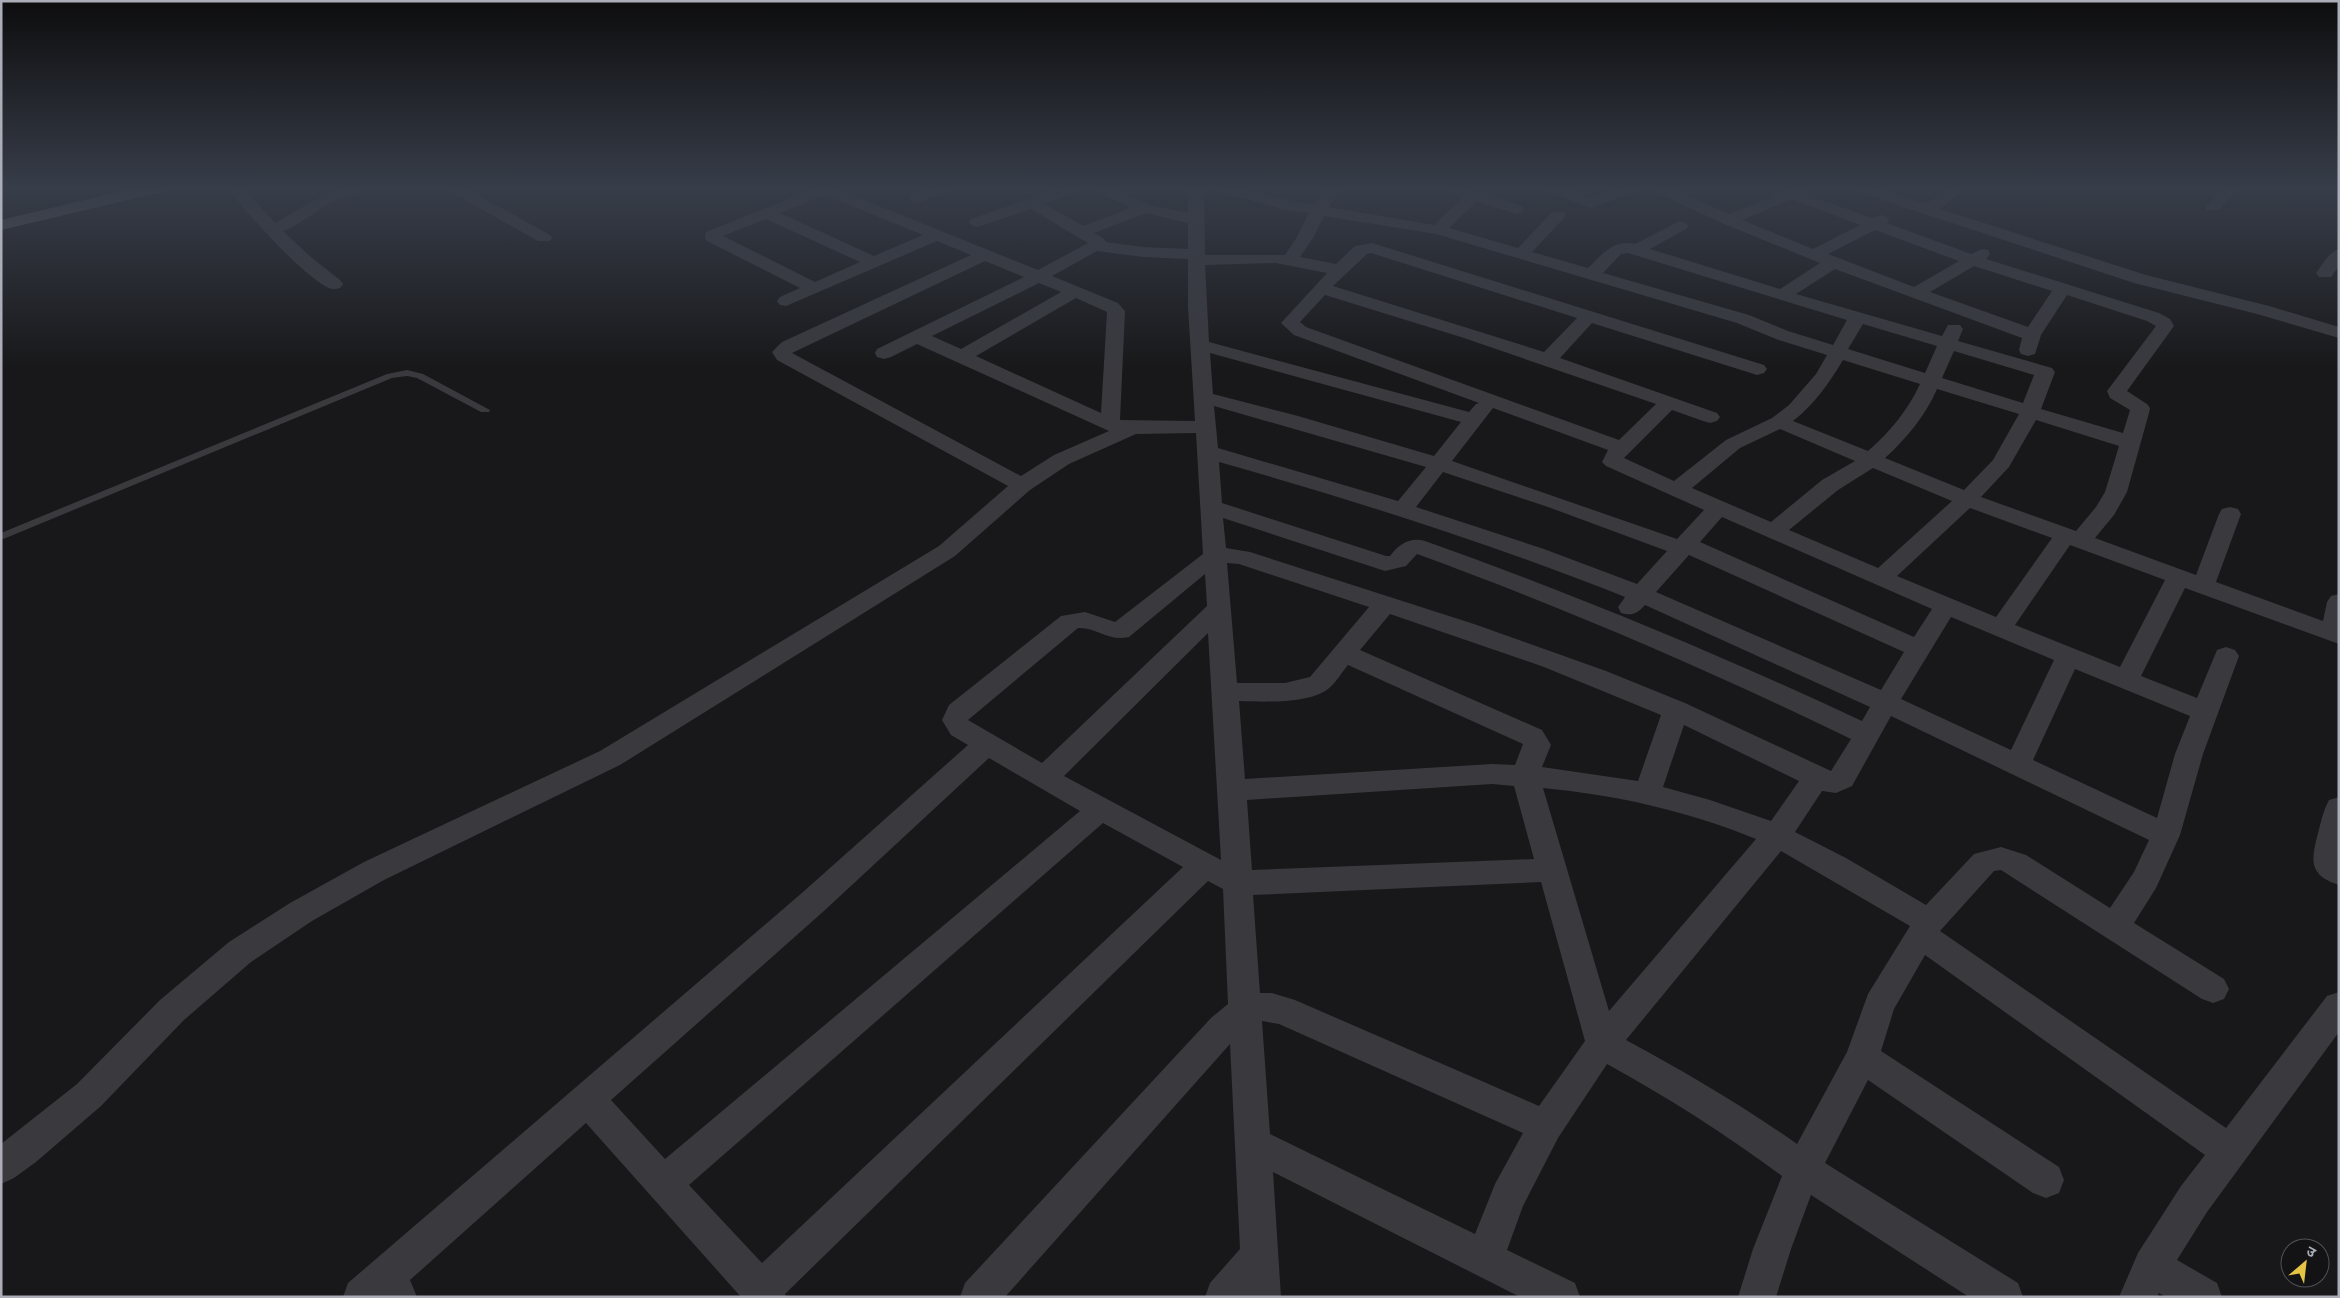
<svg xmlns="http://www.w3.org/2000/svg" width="2340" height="1298" font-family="Karla,'Noto Sans Devanagari',sans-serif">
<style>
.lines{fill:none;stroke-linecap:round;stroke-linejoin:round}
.service{fill:#39393e;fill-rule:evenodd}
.minor{fill:#39393e;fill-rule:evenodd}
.primary{fill:#55565d;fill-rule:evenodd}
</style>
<rect width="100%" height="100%" fill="#18181a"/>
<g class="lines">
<!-- service -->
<path class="service" d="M407 370 423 374 490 410 489 412H481L417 378 407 376 392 378 1 540V533L387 374Z"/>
<!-- minor -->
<path class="minor" d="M227 187H243L275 223 318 198 346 187H368L365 190 328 204 293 227 283 231 312 258 340 280 343 284 340 288C336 289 333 290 329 288 304 277 244 211 227 187Z
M445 187H464L550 235 552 238 550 241H538L448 190Z
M818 187H839L837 189 1038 270 1088 243 1031 209 977 227 971 225 969 222 971 219 1063 187H1086L1083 190 1045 204 1083 226 1131 208 1093 190 1090 187H1110L1150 205 1188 213V187H1204L1205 255H1285L1297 237 1309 213 1282 209 1212 190 1209 187C1245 187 1279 199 1314 205L1328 187H1344L1328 207 1434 225 1463 197 1444 190 1441 187H1464L1522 206 1524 209 1522 212 1516 214 1477 201 1449 228 1518 248 1552 212H1564L1566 215 1564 218 1532 252 1588 268C1602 255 1613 239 1635 244L1680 221 1686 223 1688 226 1686 229 1650 249 1780 289 1820 263 1722 223 1651 190 1648 187H1668L1729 214 1795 187H1813L1811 191 1805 194 1872 218 1881 215 1887 217 1889 220 1887 223 1971 254 1982 249 1988 250 1990 254 1986 259 2159 313 2170 319 2174 326 2127 391 2147 404 2150 408 2149 413 2127 492 2114 515 2095 538 2196 575 2219 514 2222 509 2230 507 2238 509 2241 514 2216 582 2323 621 2327 602 2331 596 2339 594V644L2185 588 2141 676 2197 698 2217 650 2226 647 2235 650 2239 656 2203 754 2180 835 2156 888 2134 923 2224 979 2229 989 2224 999 2213 1003 2202 999 2001 870 1994 871 1940 931 2226 1128 2327 996 2339 992V1032L2207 1212 2177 1260 2217 1283 2222 1297H2166L2159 1293 2157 1297H2119L2138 1253 2181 1186 2205 1155 1925 955 1894 1009 1881 1051 2059 1167 2064 1180 2059 1193 2046 1198 2033 1193 1868 1080 1825 1163 2018 1283 2023 1297H1969L1811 1195 1791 1249 1776 1297H1738L1753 1249 1782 1176C1725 1134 1669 1098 1607 1064L1558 1138 1523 1206 1507 1250 1575 1283 1580 1297H1520L1273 1172 1281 1297H1205L1210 1283 1240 1249 1230 1044 1005 1297H960L965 1283 1211 1018 1228 1004 1223 889 1208 881 785 1294 786 1297H741L586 1123 410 1280 417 1297H343L348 1283 803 892 968 745 951 735 942 720 949 705 1061 616 1085 612 1115 622 1203 554 1196 433 1136 434 1069 464 1030 490 955 556 620 765 384 880 312 921 251 962 184 1020 101 1106 36 1162 14 1178 1 1184V1144L77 1084 160 1000 229 942 290 903 364 862 600 751 939 546 1008 486 777 360 772 352 782 342 971 255 937 241 786 306 780 305 777 301 780 297 800 288 707 241 705 238 706 232ZM825 195 923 235 874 256 780 213ZM1792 199 1860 225 1813 249 1742 220ZM1146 213 1188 223V249L1143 247 1106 242 1103 238 1094 233ZM1324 216 1436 234 1737 323 1776 339 1827 355 1816 374 1789 405 1772 418 1726 440 1674 481 1624 458 1672 410 1703 421 1710 423 1717 421 1720 417 1717 413 1560 358 1592 323 1757 375 1764 373 1767 369 1764 365 1372 243 1355 246 1336 264 1300 257 1313 238ZM766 219 860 262 815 282 723 236ZM1875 230 1959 261 1914 287 1828 254ZM1097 251 1143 257 1188 259V307L1195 421 1120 420 1125 311 1118 303 1052 276ZM1371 253 1577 318 1544 352 1333 286 1367 254ZM1628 253 1847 320 1833 345 1788 331 1749 315 1603 273 1621 254ZM985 261 1024 277 877 349 875 353 877 357 884 359 891 357 917 344 1109 431 1054 455 1021 476 792 353ZM1276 263 1327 273 1281 323 1294 335 1479 403 1476 404 1469 412 1209 342 1205 265ZM1974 266 2052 291 2028 327 1930 292ZM1835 269 2022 338 2019 350 2021 354 2028 356 2035 354 2041 335 2067 295 2147 321 2156 326 2107 391 2110 398 2130 410 2123 433 2041 409 2055 372 2052 368 1958 341 1963 329 1960 325H1948L1942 336 1796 294ZM1039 283 1061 292 961 349 932 336ZM1325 295 1461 337 1656 404 1619 440 1306 327 1300 322ZM1076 298 1107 312 1101 413 976 356ZM1863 324 1937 346 1925 373 1848 349ZM1954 351 2034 375 2023 403 1942 378ZM1210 353 1461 422 1434 456 1298 416 1213 394ZM1843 360 1920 384C1908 410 1890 432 1868 451L1793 421C1814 405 1830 382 1843 360ZM1937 389 2019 414 1993 460 1964 490 1885 458C1906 439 1926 415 1937 389ZM1214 406 1426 467 1398 501 1218 448ZM1493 408 1608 450 1602 462 1606 466 1704 510 1677 539 1452 461ZM2036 420 2119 446 2105 492 2096 507 2076 531 1981 497 2009 467ZM1780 429 1855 461 1822 480 1771 522 1692 488 1740 448ZM1219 462C1356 501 1492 544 1625 597L1618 607 1621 613C1632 616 1637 614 1645 605L1870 707 1862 721C1719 654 1574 594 1425 541 1410 537 1399 544 1390 556H1386L1222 503ZM1873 468 1952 501 1878 568 1789 530 1838 490ZM1443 472 1548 507 1667 551 1637 584 1544 549 1416 507ZM1970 508 2052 538 1996 617 1897 576ZM1722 517 1932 609 1914 637 1700 542ZM1223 518 1385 571 1406 566 1417 554C1565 608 1709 670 1851 739L1831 771 1685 703 1606 671 1474 624 1250 552 1226 548ZM2070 545 2165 580 2120 667 2015 625ZM1689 555 1904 652 1881 690 1656 592ZM1227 563 1239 564 1369 607 1310 677 1285 683H1237ZM1205 574 1207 606 1042 763 968 720 1078 628C1096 627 1109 642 1129 637ZM1390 614 1544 667 1661 715 1638 781 1542 767 1551 745 1542 730 1360 650ZM1951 617 2054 660 2011 750 1901 699ZM1208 633 1221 860 1064 776ZM1348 665 1523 744 1515 765 1492 764 1245 779 1239 701C1262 702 1309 704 1328 689 1336 683 1342 672 1348 665ZM2075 669 2190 716 2175 754 2157 818 2033 760ZM1891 716 2149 840 2134 872 2110 908 2026 855 2001 847 1974 854 1926 905 1846 858 1795 832 1822 791 1836 793 1852 786ZM1684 725 1799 781 1771 821 1710 800 1663 787ZM989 758 1080 811 665 1159 611 1100 825 910ZM1492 784 1514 786 1534 859 1252 870 1247 800ZM1543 788C1616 795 1688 811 1756 839L1609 1011ZM1103 823 1183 867 762 1263 689 1185ZM1781 851 1910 926 1868 994 1847 1052 1797 1144C1742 1105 1685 1072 1626 1040ZM1541 882 1585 1041 1539 1106 1295 1000 1272 993H1260L1253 895ZM1262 1021 1279 1024 1523 1133 1495 1184 1475 1234 1270 1134Z
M936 187H959L956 190 917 203 912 201 909 198 912 195Z
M1541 187H1562L1590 198 1624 187H1647L1644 190 1590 208 1544 190Z
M1849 187H1872L1926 204 1950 187H1968L1940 209 2146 275 2269 306 2339 327V338L2257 314 2134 283 1852 190Z
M2224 187H2240L2219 210H2207L2205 207Z
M2339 249V266L2331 277H2319L2316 273C2322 265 2329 252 2339 249Z
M2339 797V885C2308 875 2311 860 2318 833 2321 822 2323 811 2329 800Z"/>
<!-- primary -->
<path class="primary" d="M139 187H168L166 191 1 230V220Z"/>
</g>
<!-- sky -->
<linearGradient id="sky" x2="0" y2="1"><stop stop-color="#0d0d0e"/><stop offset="0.51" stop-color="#373d49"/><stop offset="1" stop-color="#373d49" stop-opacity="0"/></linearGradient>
<rect width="2340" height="369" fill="url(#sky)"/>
<!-- border -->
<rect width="2340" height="1298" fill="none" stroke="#abadb8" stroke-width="5"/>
<!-- north arrow -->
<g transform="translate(2305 1263) rotate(28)"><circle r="24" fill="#131315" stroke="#505156"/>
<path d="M0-4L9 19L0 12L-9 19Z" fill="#e4c345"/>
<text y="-8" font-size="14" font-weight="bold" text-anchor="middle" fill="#abadb8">उ</text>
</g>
</svg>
